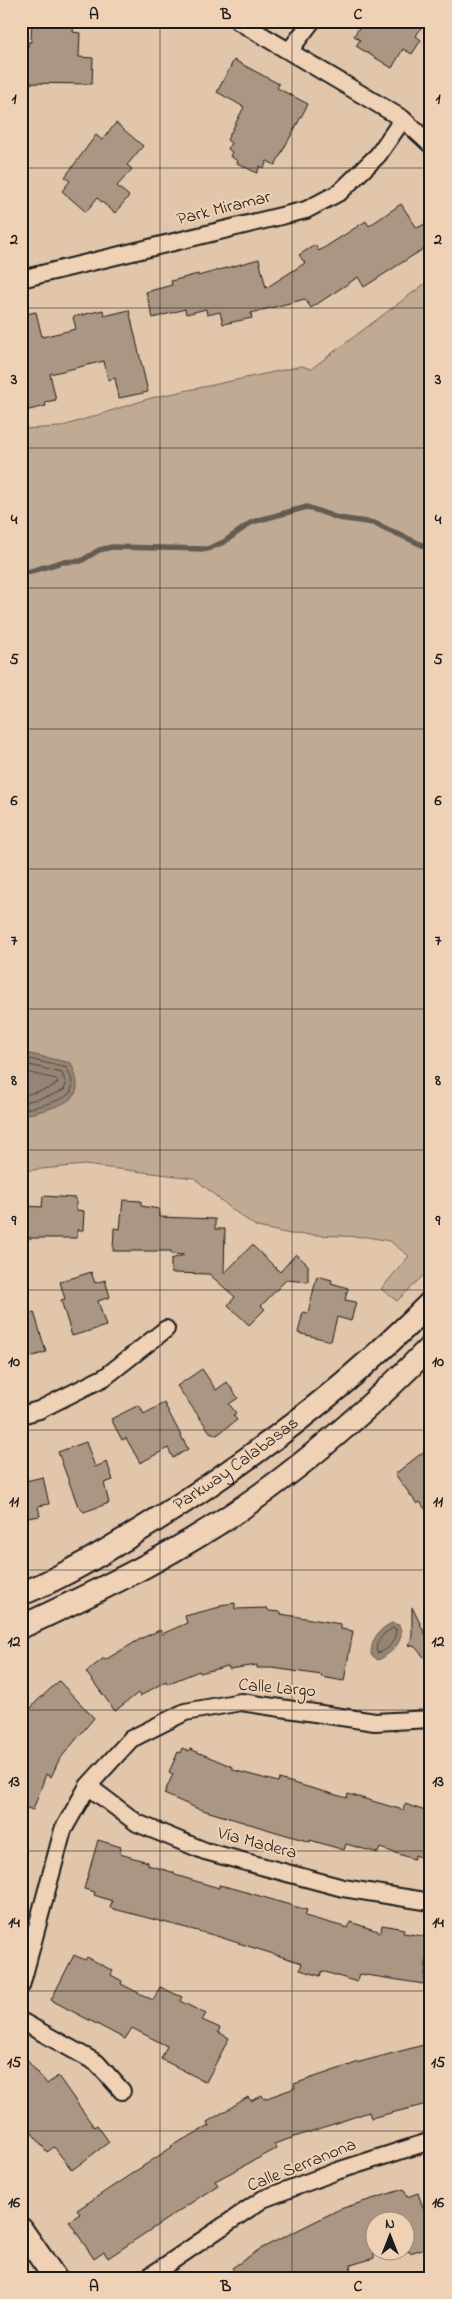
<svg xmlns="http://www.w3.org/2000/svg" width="452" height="2299" font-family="'Indie Flower',sans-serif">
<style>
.green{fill:#c1aa94;stroke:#6e6358}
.water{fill:#968574;stroke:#655b51}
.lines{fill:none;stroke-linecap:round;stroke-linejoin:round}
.shore{stroke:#4d463f;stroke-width:1}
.stream{stroke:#655b51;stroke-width:5.5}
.building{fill:#ab9683;stroke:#1c1c1c}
.street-casing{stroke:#1c1c1c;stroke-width:20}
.secondary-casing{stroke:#1c1c1c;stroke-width:26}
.street{stroke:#efd1b5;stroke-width:16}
.secondary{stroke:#efd1b5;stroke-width:22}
.grid{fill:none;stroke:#1c1c1c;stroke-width:1;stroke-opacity:0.55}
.labels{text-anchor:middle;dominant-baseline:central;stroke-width:4;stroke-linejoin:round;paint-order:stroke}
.street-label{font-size:18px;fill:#1c1c1c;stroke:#efd1b5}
.neatline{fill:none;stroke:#1c1c1c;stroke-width:2}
.grid-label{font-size:16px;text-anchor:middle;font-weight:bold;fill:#1c1c1c}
</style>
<rect width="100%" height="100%" fill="#e2c6ac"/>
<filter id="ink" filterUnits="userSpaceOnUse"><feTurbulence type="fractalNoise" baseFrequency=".02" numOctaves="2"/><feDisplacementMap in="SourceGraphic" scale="10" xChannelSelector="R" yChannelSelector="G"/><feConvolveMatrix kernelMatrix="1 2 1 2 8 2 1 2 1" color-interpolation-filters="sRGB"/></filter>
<g filter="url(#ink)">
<!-- green -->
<path class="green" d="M431 279V1268L397 1301 381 1289 409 1256 390 1241 367 1237 290 1234 257 1227 233 1210 194 1178 84 1165 21 1171V429L60 427 151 398 302 366 311 369Z"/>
<!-- water -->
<path class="water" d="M21 1052 71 1063C75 1072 80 1085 75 1094 70 1105 33 1114 21 1115Z
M392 1623 399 1625C407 1640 390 1655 378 1660L371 1655C371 1640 378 1629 392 1623Z"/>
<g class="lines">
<!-- shore -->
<path class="shore" d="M21 1057 67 1068C70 1074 74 1084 71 1091 67 1101 31 1108 21 1110
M21 1063 62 1073 66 1084 64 1090 50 1096 21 1103
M21 1071 56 1079 58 1083 48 1089 21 1096
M393 1628 396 1629C396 1640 388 1652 377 1653 374 1642 383 1633 393 1628Z"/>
<!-- stream -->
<path class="stream" d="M21 574 62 562 81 561 99 550 112 547 207 549 224 542 252 522 307 507 338 518 374 523 431 549"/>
</g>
<!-- building -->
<path class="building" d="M32 21H74L73 32 80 33 79 57 93 58 92 84 22 83 24 48H28V42H31Z
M363 21H425L416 36 421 40 412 54 403 49 392 68 356 46 360 40 354 36Z
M234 60 279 84 277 88 308 104 275 165 267 161 264 168 260 166 257 173 237 163 238 161 230 156 232 152 228 149 231 143 227 140 244 107 217 92Z
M116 123 143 146 127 165 132 169 117 186 129 196 115 213 97 198 86 212 62 191 70 181 65 177 96 135 102 140Z
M401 204 417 228 431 221V244L364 287 358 277 311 308 305 299 251 313 252 318 223 324 220 312 207 315 206 309 186 314 185 309 153 318 146 292 172 285 171 281 198 274V276L259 259 266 288 305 263 299 255 315 245 319 251 366 221 369 226Z
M103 310 104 316 129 310 148 392 119 398 115 378 108 380 104 361 50 374 56 400 45 402 46 406 25 411 24 408H21V315L36 312 42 337 76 329 73 317Z
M43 1196 76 1198V1210L84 1211 83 1230H77V1238H21V1215H26L27 1206 42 1207Z
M123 1200 141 1201V1206L159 1209V1217L215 1219V1229H225L224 1274 252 1245 280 1272 296 1254 308 1265V1282L286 1280 261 1306 265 1309 249 1325 228 1305 235 1297 209 1274 171 1273V1259L184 1255 171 1254V1251H113L114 1228 120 1229Z
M91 1272 95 1283 105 1280 110 1297 98 1301 106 1326 72 1336 61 1300 65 1299 60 1282Z
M317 1276 332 1280 331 1283 348 1288 345 1300 356 1302 351 1321 337 1317 331 1341 298 1333 303 1312 308 1313Z
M34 1312 46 1352 21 1360V1317Z
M202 1369 216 1390 227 1382 238 1398 229 1404 236 1413 233 1415 237 1420 217 1435 210 1432 177 1386Z
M164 1403 188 1449 173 1458 168 1448 140 1463 126 1438 122 1440 111 1419 139 1405 144 1414Z
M86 1442 95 1467 107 1462 113 1480 104 1483 109 1503 84 1512 78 1506 58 1452Z
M431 1446V1517L420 1502 417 1504 395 1474Z
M43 1477 49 1504 38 1506 40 1516 21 1519V1482Z
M235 1603V1609L267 1608 269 1611 281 1612V1614L341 1624V1629L353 1631 344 1681 321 1677 322 1675 272 1668H257V1665L229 1669 228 1666 200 1673 199 1671 167 1684 166 1681 140 1696 138 1693 115 1711 86 1672 104 1658 105 1660 142 1638 160 1630 162 1634 187 1623 185 1616 220 1607V1605Z
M412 1607 431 1646V1665L415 1647 409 1645 412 1636Z
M59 1681 94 1718 59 1760 51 1777 46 1774 33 1810 21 1806V1720L36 1702Z
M182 1748 189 1751 190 1749 233 1767V1770L278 1782 279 1779 347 1798 348 1794 403 1810 405 1804 431 1813V1862L415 1855 414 1859 380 1848 378 1853 346 1844 344 1850 310 1840V1842L196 1808 164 1794 173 1774 169 1772 178 1752 180 1753Z
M98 1840 121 1847 120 1854 148 1862V1865L175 1873V1875L219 1888V1885L236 1889 307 1910 305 1916 348 1928 350 1922 381 1932 382 1925 404 1929 403 1933 429 1937 424 1984 360 1974 357 1982 322 1971 320 1976 300 1970 302 1963 213 1935 110 1908 112 1901 94 1895 95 1892 84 1889Z
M74 1955 85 1960 87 1957 113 1971 111 1975 122 1981 121 1984 153 2000 160 1987 182 1997 180 2001 206 2014 202 2020 220 2028 218 2032 229 2038 206 2082 161 2059 167 2046 132 2028 125 2039 51 2000Z
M431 2043V2103L371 2118 369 2112 274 2144 276 2149 215 2181 218 2185 108 2258 104 2252 94 2259 69 2221 80 2214 77 2210 172 2147 171 2146 209 2126 207 2122 248 2097 251 2101 262 2095 264 2099 295 2088 294 2084 356 2063Z
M21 2053 47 2084 58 2076 94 2127 97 2125 109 2142 72 2170 54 2147 47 2152 21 2119Z
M404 2189 407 2197 418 2193 431 2231V2246L410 2253 409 2251 404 2252V2222H374V2258L351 2265 350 2271 338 2278H239L232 2268 260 2249 340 2209Z"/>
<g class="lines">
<defs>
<path id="street" d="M238 21 403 119 431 145
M290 50 312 21
M21 279 306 210 340 192 378 155 403 119
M21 1415 39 1410 105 1377 166 1329
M88 1786 137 1823 205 1851 343 1888 431 1902
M21 1986 63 1830 88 1786 131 1739 185 1712 241 1702 375 1722 431 1719
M21 2021 97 2063 122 2091
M147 2278 263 2199 337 2171 431 2141"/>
<g id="secondary">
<path id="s1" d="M21 1594C66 1576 111 1548 151 1523 252 1460 347 1387 431 1302"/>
<path d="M21 1627C103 1589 186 1549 260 1495 321 1451 378 1400 431 1346"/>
<path d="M21 2229 55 2278"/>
</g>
</defs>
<!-- street casing -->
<use href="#street" class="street-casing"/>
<!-- secondary casing -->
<use href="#secondary" class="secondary-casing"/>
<!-- street -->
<use href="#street" class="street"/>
<!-- secondary -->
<use href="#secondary" class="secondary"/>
</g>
</g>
<!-- grid -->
<path class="grid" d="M160 21V2278M292 21V2278M21 168H431M21 308H431M21 448H431M21 588H431M21 729H431M21 869H431M21 1009H431M21 1150H431M21 1290H431M21 1430H431M21 1570H431M21 1710H431M21 1851H431M21 1991H431M21 2131H431"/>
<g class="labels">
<!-- street labels -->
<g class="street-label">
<text transform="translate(224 209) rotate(-14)">Park Miramar</text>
<text stroke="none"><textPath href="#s1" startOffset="252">Parkway Calabasas</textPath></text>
<text transform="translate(277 1689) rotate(5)">Calle Largo</text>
<text transform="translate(257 1844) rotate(15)">Vía Madera</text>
<text transform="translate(302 2166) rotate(-22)">Calle Serranona</text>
</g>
</g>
<!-- margin -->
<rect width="452" height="2299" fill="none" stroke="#efd1b5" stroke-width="55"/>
<!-- north arrow -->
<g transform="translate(390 2236)"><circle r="24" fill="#efd1b5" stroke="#9b8978"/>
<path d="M0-4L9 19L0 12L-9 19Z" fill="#1c1c1c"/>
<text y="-8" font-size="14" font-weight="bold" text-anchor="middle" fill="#1c1c1c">N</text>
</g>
<rect x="28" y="28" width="396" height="2244" class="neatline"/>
<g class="grid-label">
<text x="94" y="19">A</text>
<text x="226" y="19">B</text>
<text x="358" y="19">C</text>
<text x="14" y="103">1</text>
<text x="438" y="103">1</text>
<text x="14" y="244">2</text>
<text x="438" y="244">2</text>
<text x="14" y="384">3</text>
<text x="438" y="384">3</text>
<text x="14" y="524">4</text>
<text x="438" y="524">4</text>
<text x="14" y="664">5</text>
<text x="438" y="664">5</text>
<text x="14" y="805">6</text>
<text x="438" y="805">6</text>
<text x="14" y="945">7</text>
<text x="438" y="945">7</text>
<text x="14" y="1085">8</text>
<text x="438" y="1085">8</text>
<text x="14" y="1225">9</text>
<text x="438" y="1225">9</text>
<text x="14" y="1366">10</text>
<text x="438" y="1366">10</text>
<text x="14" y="1506">11</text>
<text x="438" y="1506">11</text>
<text x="14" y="1646">12</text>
<text x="438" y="1646">12</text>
<text x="14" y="1786">13</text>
<text x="438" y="1786">13</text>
<text x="14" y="1927">14</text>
<text x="438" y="1927">14</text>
<text x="14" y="2067">15</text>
<text x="438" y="2067">15</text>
<text x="14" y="2207">16</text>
<text x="438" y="2207">16</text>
<text x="94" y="2291">A</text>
<text x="226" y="2291">B</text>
<text x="358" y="2291">C</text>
</g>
</svg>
